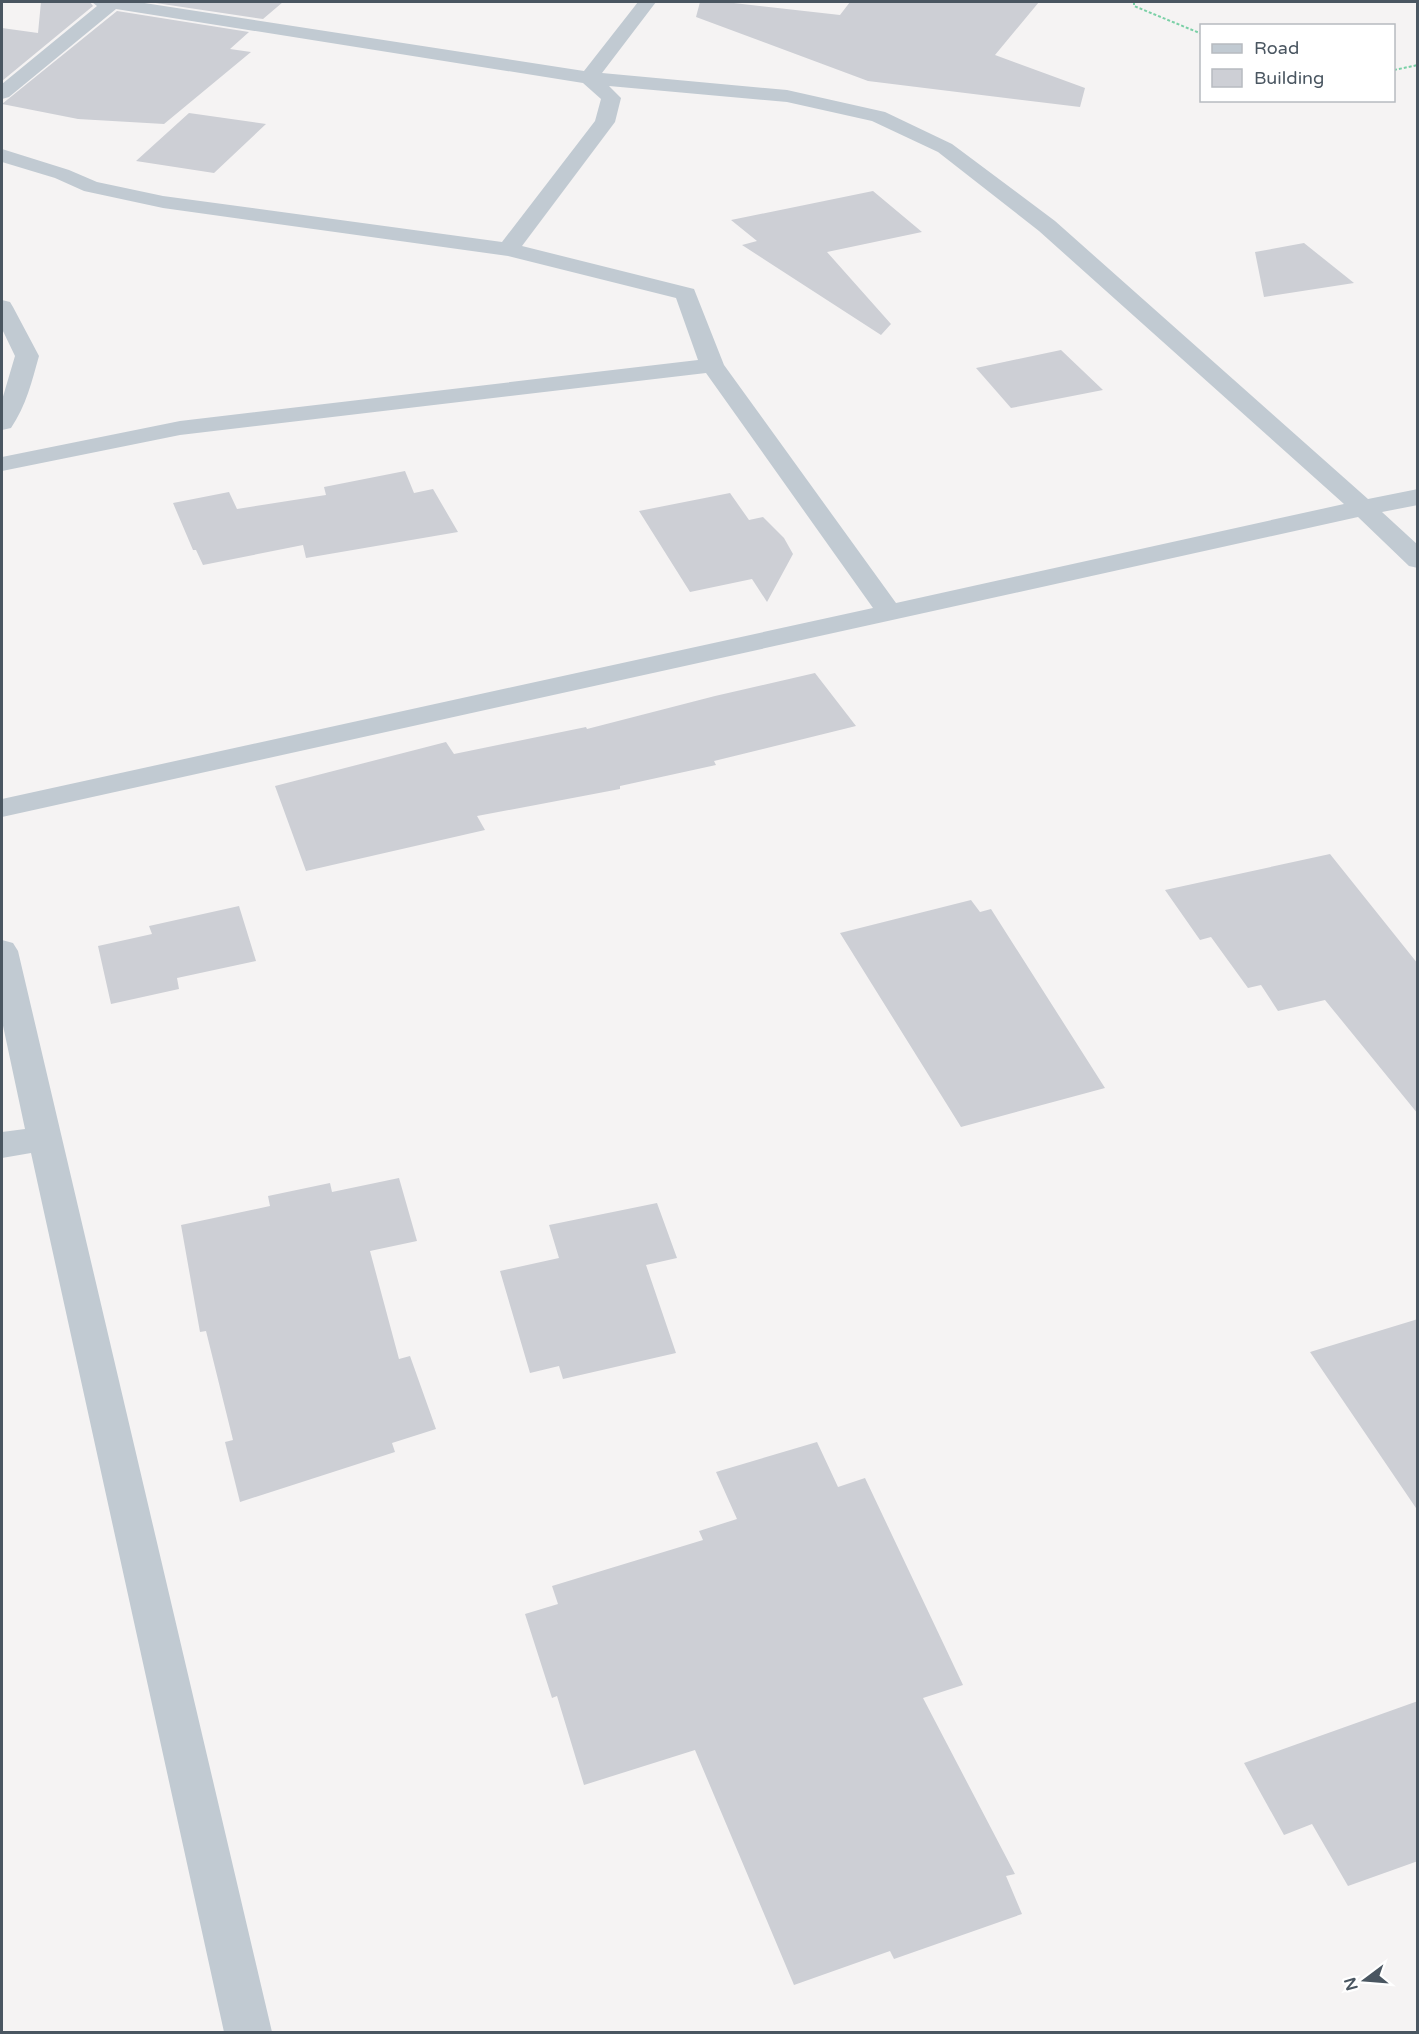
<svg xmlns="http://www.w3.org/2000/svg" width="1419" height="2034" font-family="'Varela Round',sans-serif">
<style>
.building{fill:#cdcfd5}
.lines{fill:none;stroke-linecap:round;stroke-linejoin:round}
.path{stroke:#7ad0a6;stroke-width:2;stroke-dasharray:3 2;stroke-linecap:butt}
.street{fill:#c1cad2;fill-rule:evenodd}
</style>
<rect width="100%" height="100%" fill="#f5f3f3"/>
<!-- building -->
<path class="building" d="M41 2H90L93 6 2 81V28L38 33Z
M149 2H283L263 19Z
M700 2H725L840 15 850 2H1039L995 55 1085 88 1080 107 868 81 696 17Z
M117 11 249 32 230 49 251 52 164 124 78 119 2 104Z
M189 113 266 124 214 173 136 161Z
M873 191 922 232 827 252 891 324 881 335 742 245 757 241 731 220Z
M1304 243 1354 283 1264 297 1255 252Z
M1061 350 1103 390 1011 408 976 368Z
M405 471 414 493 433 489 458 532 306 558 303 545 203 565 196 550H193L173 503 229 492 237 509 326 495 324 487Z
M730 493 749 520 763 517 784 538 793 554 767 602 752 579 690 592 639 511Z
M815 673 856 726 714 761 716 765 620 786V789L477 816 485 830 306 871 275 786 446 742 454 754 586 727 587 729 715 696Z
M1330 854 1418 964V1114L1325 1000 1278 1011 1261 985 1248 988 1211 937 1200 940 1165 890Z
M971 900 980 912 991 909 1105 1088 961 1127 840 933Z
M239 906 256 961 177 978 179 989 111 1004 98 946 152 934 149 926Z
M399 1178 417 1241 370 1251 399 1359 410 1356 436 1429 392 1443 395 1452 240 1502 225 1442 233 1440 206 1331 200 1332 181 1225 270 1206 268 1196 330 1183 332 1192Z
M657 1203 677 1258 646 1265 676 1353 563 1379 559 1366 530 1373 500 1271 559 1258 549 1225Z
M1418 1319V1511L1310 1352Z
M817 1442 838 1487 865 1478 963 1685 923 1698 1015 1874 1006 1876 1022 1914 894 1959 890 1951 794 1985 695 1750 584 1785 557 1696 552 1698 525 1614 558 1604 552 1586 703 1540 699 1531 737 1519 716 1472Z
M1418 1701V1861L1348 1886 1312 1824 1284 1835 1244 1763Z"/>
<g class="lines">
<!-- path -->
<path class="path" d="M1134 2V6L1202 34
M1394 70 1418 65"/>
<!-- street -->
<path class="street" d="M92 2H138L584 71 638 2H656L602 73 787 90 885 112 952 144 1055 221 1368 499 1418 489V505L1382 512 1418 545V568L1409 566 1358 517 2 817V799L873 608 706 373 180 435 2 471V457L180 421 698 360 676 298 508 256 163 208 84 191 55 178 2 162V149L69 170 97 182 163 196 502 242 595 121 601 99 583 83 116 9 9 97 2 99V84L97 6ZM609 86 787 102 872 121 938 152 1039 231 1344 504 896 603 724 365 694 289 522 246 615 122 621 98Z
M2 300 10 302 13 307 39 356C32 381 26 406 11 428L2 430V400L15 356 2 329Z
M2 940 13 943 18 951 272 2032H224L31 1153 2 1158V1132L25 1129 2 1021Z"/>
</g>
<!-- border -->
<rect width="1419" height="2034" fill="none" stroke="#4a5661" stroke-width="6"/>
<!-- legend -->
<rect x="1200" y="24" width="195" height="78" fill="#ffffff" stroke="#b7bbc0" stroke-width="1.5"/>
<rect x="1212" y="44" width="30" height="9" fill="#c1cad2" stroke="#b7bbc0" stroke-width="1.5"/>
<text x="1254" y="54" font-size="18" fill="#4a5661">Road</text>
<rect x="1212" y="69" width="30" height="18" fill="#cdcfd5" stroke="#b7bbc0" stroke-width="1.5"/>
<text x="1254" y="84" font-size="18" fill="#4a5661">Building</text>
<!-- north arrow -->
<g transform="translate(1365 1980) rotate(254)" stroke="#ffffff" stroke-width="4.5" paint-order="stroke">
<path d="M0-4.5L10 22L0 15L-10 22Z" fill="#4a5661"/>
<text y="-9" font-size="16" font-weight="bold" text-anchor="middle" fill="#4a5661">N</text>
</g>
</svg>
